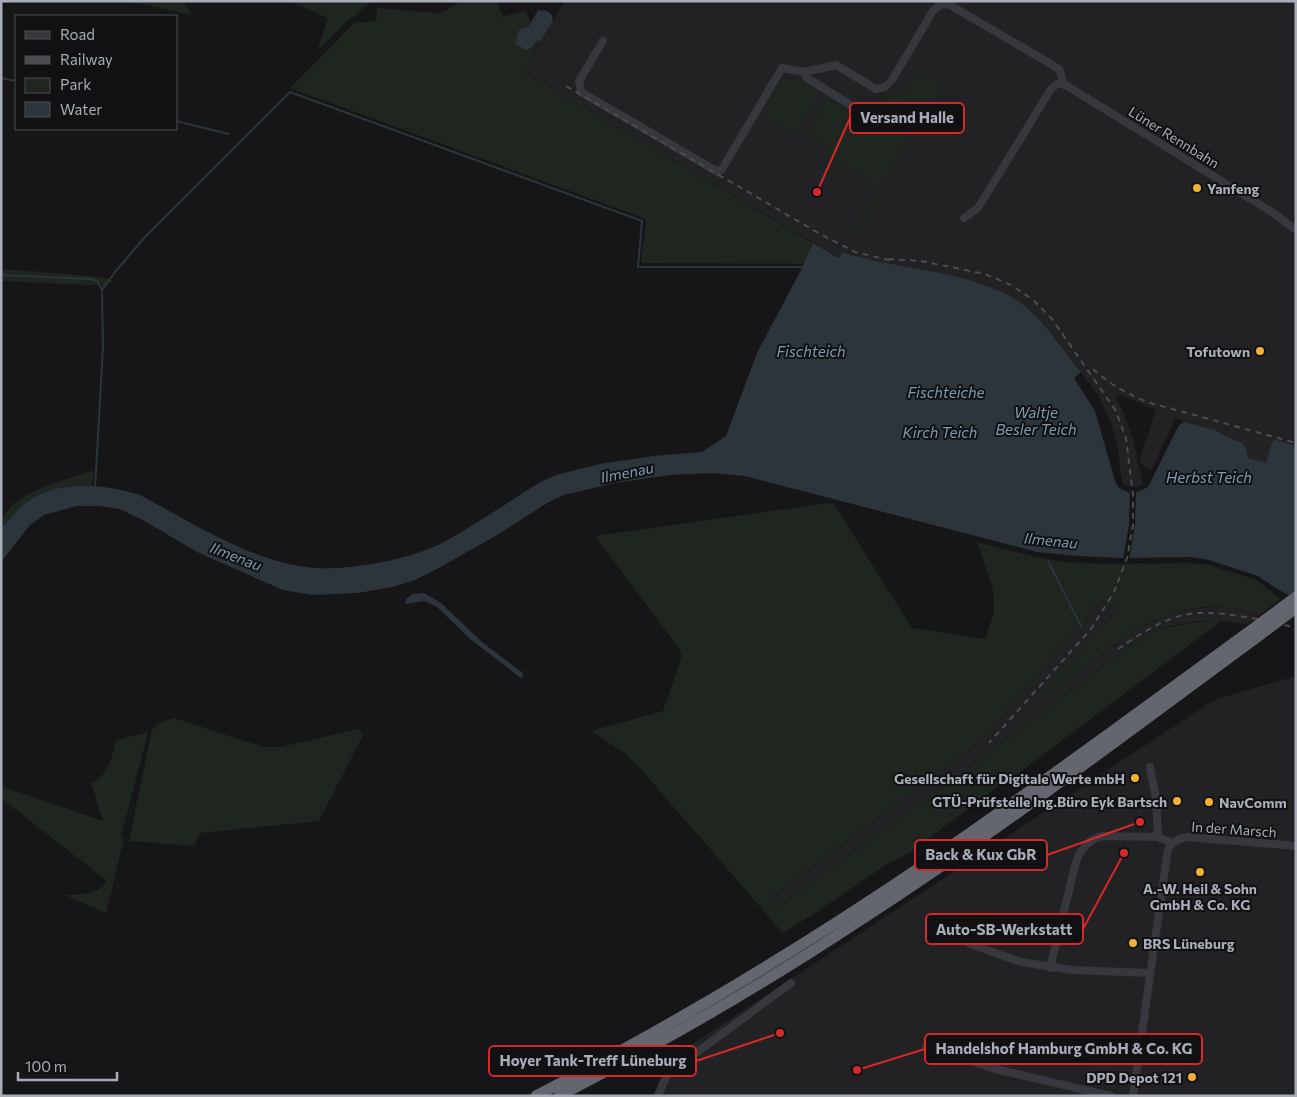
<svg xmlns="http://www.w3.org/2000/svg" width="1297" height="1097" font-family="Commissioner,sans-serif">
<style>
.built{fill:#222225}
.green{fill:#1e261f}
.water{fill:#2c353c}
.pier{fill:#161618}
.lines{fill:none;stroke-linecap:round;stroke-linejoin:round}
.stream{stroke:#2c353c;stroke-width:2}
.minor{stroke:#37383d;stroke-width:8}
.highway{stroke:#63666e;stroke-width:11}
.rail{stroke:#4a4c52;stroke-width:2;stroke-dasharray:6 5;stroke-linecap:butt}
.highway-bridge{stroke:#63666e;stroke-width:11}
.poi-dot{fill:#f2b134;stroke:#111113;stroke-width:2}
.labels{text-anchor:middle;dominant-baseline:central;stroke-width:4;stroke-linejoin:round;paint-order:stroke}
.street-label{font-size:14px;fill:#a8adb8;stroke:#111113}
.poi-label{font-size:14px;font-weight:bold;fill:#a8adb8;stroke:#111113;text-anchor:end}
.water-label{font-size:15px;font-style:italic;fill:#7f9bb3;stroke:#111113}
.leader{fill:none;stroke:#d62828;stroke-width:2}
.callout-dot{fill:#d62828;stroke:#111113;stroke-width:2}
.callout{fill:#111113;stroke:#d62828;stroke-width:2}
.callout-label{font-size:15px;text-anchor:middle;font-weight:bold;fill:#a8adb8}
</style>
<rect width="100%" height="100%" fill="#161618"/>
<!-- built -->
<path class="built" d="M565 1H1296V446L1273 439 1266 463 1248 458 1246 448 1241 442 1227 437 1215 430 1175 419 1151 471 1139 462 1156 410 1120 395 1116 399 1123 411 1133 439 1143 485 1136 487 1124 485 1122 483 1118 448 1112 425 1097 393 1045 326 1018 302 998 290 975 282 875 262 843 252 840 258 523 71Z
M1100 599 1116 607 1115 614 1022 714 1131 633 1166 615 1190 609 1216 607 1241 610 1261 614 1248 624 1221 621H1198L1169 626 1137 641 955 778 777 908 769 899 965 753 990 731 1061 647 1073 630 1083 625Z
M1296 676V1096H653L659 1081 674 1056 1214 700Z"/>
<!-- green -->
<path class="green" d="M130 1H182L191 12V15Z
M290 1H371L354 17 349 19 317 51 328 18Z
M462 1H497L503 17 525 10 531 23 529 26C518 28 516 33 516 44L524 50H529L539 40 540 42 523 71 813 243 1114 481C1120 491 1125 494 1136 493L1248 458 1296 529 727 436 804 264 641 263 646 219 290 88 354 23 376 21 377 8 440 13Z
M918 70 941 84 916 127 868 105 903 95Z
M790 78 799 80 820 92 797 134 762 114 781 82Z
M827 97 848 110 863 112 911 135 879 186 823 153 827 146 807 134Z
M876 194 882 199 860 231 852 232Z
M1 269 103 277 113 281 106 286 1 281Z
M94 470 92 485 62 487 20 508 1 529C1 492 68 481 94 470Z
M828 503 834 504 912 628 985 639 994 612 993 590 977 542 1044 559 1066 562 1104 564 1192 563 1209 565 1257 580 1281 599 1261 614C1237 609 1214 605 1189 609 1148 617 1118 642 1086 666 1063 683 1041 700 1018 717L1115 614 1116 607 1100 599 1083 625 1073 630 1061 647 990 731 965 753 769 899 777 908 955 778 1137 641C1165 625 1189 622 1221 621L1020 772 1012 776 909 853 889 863 815 913 783 933 638 766 623 752 591 731 663 711 682 656 680 650 595 536Z
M175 718 263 747H281L358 729 363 735 319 821 200 833 194 846 129 841 152 730 160 723Z
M148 732 121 836 124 839 106 913 65 895C80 894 98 895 107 881L1 798V786L103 821 91 783C109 775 111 758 117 740Z"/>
<!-- water -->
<path class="water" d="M538 10 547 11 552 15 553 21 540 42 539 40C532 44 533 50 524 50L516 44C516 33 518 28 529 26Z
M813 243 839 258 843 252C900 272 980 269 1027 308 1048 326 1063 351 1081 372L1074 378 1095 411 1115 481 1119 488 1130 493 1140 491 1148 487 1179 425 1184 422 1215 430 1227 437 1241 442 1246 448 1248 458 1266 463 1273 439 1296 446V599L1277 589 1258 576 1209 560 1191 557 1123 558 1078 556 1037 552 745 476 712 473 670 475 615 483 564 495 547 503 497 535 437 569 415 580 392 587 358 593 312 595 283 590 197 552 143 520 119 509 98 506H77L44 515 30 525 1 562V529C7 522 13 515 19 509 51 478 101 483 140 495 189 521 239 554 294 565 321 571 350 568 377 563 399 559 422 553 442 543 476 524 509 502 542 481L556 475 600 464 653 456 702 452 726 436 757 353 801 270Z
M424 593 441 603 482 642 523 673 522 679 469 638 437 607 424 601 405 604 406 599 413 594Z"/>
<!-- pier -->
<path class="pier" d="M1130 490H1136L1135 525 1129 561H1123L1129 524Z"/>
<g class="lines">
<!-- stream -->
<path class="stream" d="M1 78 16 81
M176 121 229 134
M1 275 91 279 97 281 102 290 103 347 95 488
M102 290 115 272 144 238 290 92 642 221 638 267H804
M1048 561 1081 626"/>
<!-- minor -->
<path class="minor" d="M603 41 579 81 581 92 718 172 722 169 782 68 804 72 836 65 876 89 885 87 892 80 933 11 941 4 950 5 1059 69 1064 84
M804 72 807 78 849 104
M964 218 978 208 1051 89 1057 84H1064L1275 214 1296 230
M1150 767 1156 798 1158 837
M959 932 970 944 1021 962 1072 970 1150 973
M1050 968 1076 862C1081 848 1089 839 1103 836L1158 837 1172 843
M926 1046 995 1069 1111 1096
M658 1096 666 1077 670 1072 791 983
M1133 1096 1168 849C1173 841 1178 839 1187 837L1296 846"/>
<!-- highway -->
<path class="highway" d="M536 1096C670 1027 800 949 925 864 1033 791 1137 713 1242 637
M559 1096C663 1042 764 984 862 919 996 832 1124 735 1253 640"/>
<!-- rail -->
<path class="rail" d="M566 86 822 235 855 252 893 261
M888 259 921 261 985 274 1011 285 1032 299 1052 319 1116 411 1126 439 1133 494V525L1127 558 1114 592 1091 629 989 743
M1093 369C1109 384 1126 393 1147 402L1296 443
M1118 649C1141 633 1171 613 1201 613 1227 612 1271 621 1296 628"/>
<!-- highway-bridge -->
<path class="highway-bridge" d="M1242 637 1296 597
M1253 640 1296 608"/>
</g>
<!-- markers -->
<g class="poi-dot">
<circle cx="1197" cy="188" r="5"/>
<circle cx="1260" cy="351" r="5"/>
<circle cx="1135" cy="778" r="5"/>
<circle cx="1177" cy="801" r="5"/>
<circle cx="1209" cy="802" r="5"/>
<circle cx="1200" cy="872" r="5"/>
<circle cx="1133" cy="943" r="5"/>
<circle cx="1192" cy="1077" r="5"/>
</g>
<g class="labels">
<!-- street labels -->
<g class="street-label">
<text transform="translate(1174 137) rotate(32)">Lüner Rennbahn</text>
<text transform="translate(1234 829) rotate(4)">In der Marsch</text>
</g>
<!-- poi labels -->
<g class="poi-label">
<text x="1207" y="188" text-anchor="start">Yanfeng</text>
<text x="1250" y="351">Tofutown</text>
<text x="1125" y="778">Gesellschaft für Digitale Werte mbH</text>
<text x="1167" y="801">GTÜ-Prüfstelle Ing.Büro Eyk Bartsch</text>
<text x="1219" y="802" text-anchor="start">NavComm</text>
<text x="1200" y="888" text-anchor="middle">A.-W. Heil &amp; Sohn<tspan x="1200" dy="16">GmbH &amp; Co. KG</tspan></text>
<text x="1143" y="943" text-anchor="start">BRS Lüneburg</text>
<text x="1182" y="1077">DPD Depot 121</text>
</g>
<!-- water labels -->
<g class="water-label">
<text x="811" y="351">Fischteich</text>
<text x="946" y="392">Fischteiche</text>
<text x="1036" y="412">Waltje<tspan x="1036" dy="17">Besler Teich</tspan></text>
<text x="940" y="432">Kirch Teich</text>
<text transform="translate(627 472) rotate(-11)">Ilmenau</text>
<text x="1209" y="477">Herbst Teich</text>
<text transform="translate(1051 540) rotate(6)">Ilmenau</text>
<text transform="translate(236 556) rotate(21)">Ilmenau</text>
</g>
</g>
<!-- callouts -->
<path class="leader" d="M817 192L850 118M1140 822L1047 855M1124 853L1083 929M857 1070L925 1049M780 1033L696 1061"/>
<g class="callout-dot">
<circle cx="817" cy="192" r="5"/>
<circle cx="1140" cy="822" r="5"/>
<circle cx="1124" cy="853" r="5"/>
<circle cx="857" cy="1070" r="5"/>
<circle cx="780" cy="1033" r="5"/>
</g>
<g class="callout">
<rect x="850" y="103" width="114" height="30" rx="5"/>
<rect x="915" y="840" width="132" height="30" rx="5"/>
<rect x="926" y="914" width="157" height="30" rx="5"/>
<rect x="925" y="1034" width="277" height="30" rx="5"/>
<rect x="489" y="1046" width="207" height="30" rx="5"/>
</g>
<g class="callout-label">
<text x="907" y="123">Versand Halle</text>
<text x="981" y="860">Back &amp; Kux GbR</text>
<text x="1004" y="935">Auto-SB-Werkstatt</text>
<text x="1064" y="1054">Handelshof Hamburg GmbH &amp; Co. KG</text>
<text x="593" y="1066">Hoyer Tank-Treff Lüneburg</text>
</g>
<!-- border -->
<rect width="1297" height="1097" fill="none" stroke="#a8adb8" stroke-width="5"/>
<!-- legend -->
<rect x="15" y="15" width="162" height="115" fill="#111113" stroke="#4d4f55"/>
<rect x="25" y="31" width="25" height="8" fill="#37383d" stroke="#4d4f55"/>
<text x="60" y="40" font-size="15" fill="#a8adb8">Road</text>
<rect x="25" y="56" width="25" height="8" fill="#4a4c52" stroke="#4d4f55"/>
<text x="60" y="65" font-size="15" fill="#a8adb8">Railway</text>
<rect x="25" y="78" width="25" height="15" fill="#1e261f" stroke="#4d4f55"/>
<text x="60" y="90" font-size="15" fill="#a8adb8">Park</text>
<rect x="25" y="102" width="25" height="15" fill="#2c353c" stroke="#4d4f55"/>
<text x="60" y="115" font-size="15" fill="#a8adb8">Water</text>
<!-- scale -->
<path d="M18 1072v8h99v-8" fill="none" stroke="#a8adb8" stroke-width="2.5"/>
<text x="25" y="1072" font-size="15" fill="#a8adb8" stroke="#111113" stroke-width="4" paint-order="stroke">100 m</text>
</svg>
